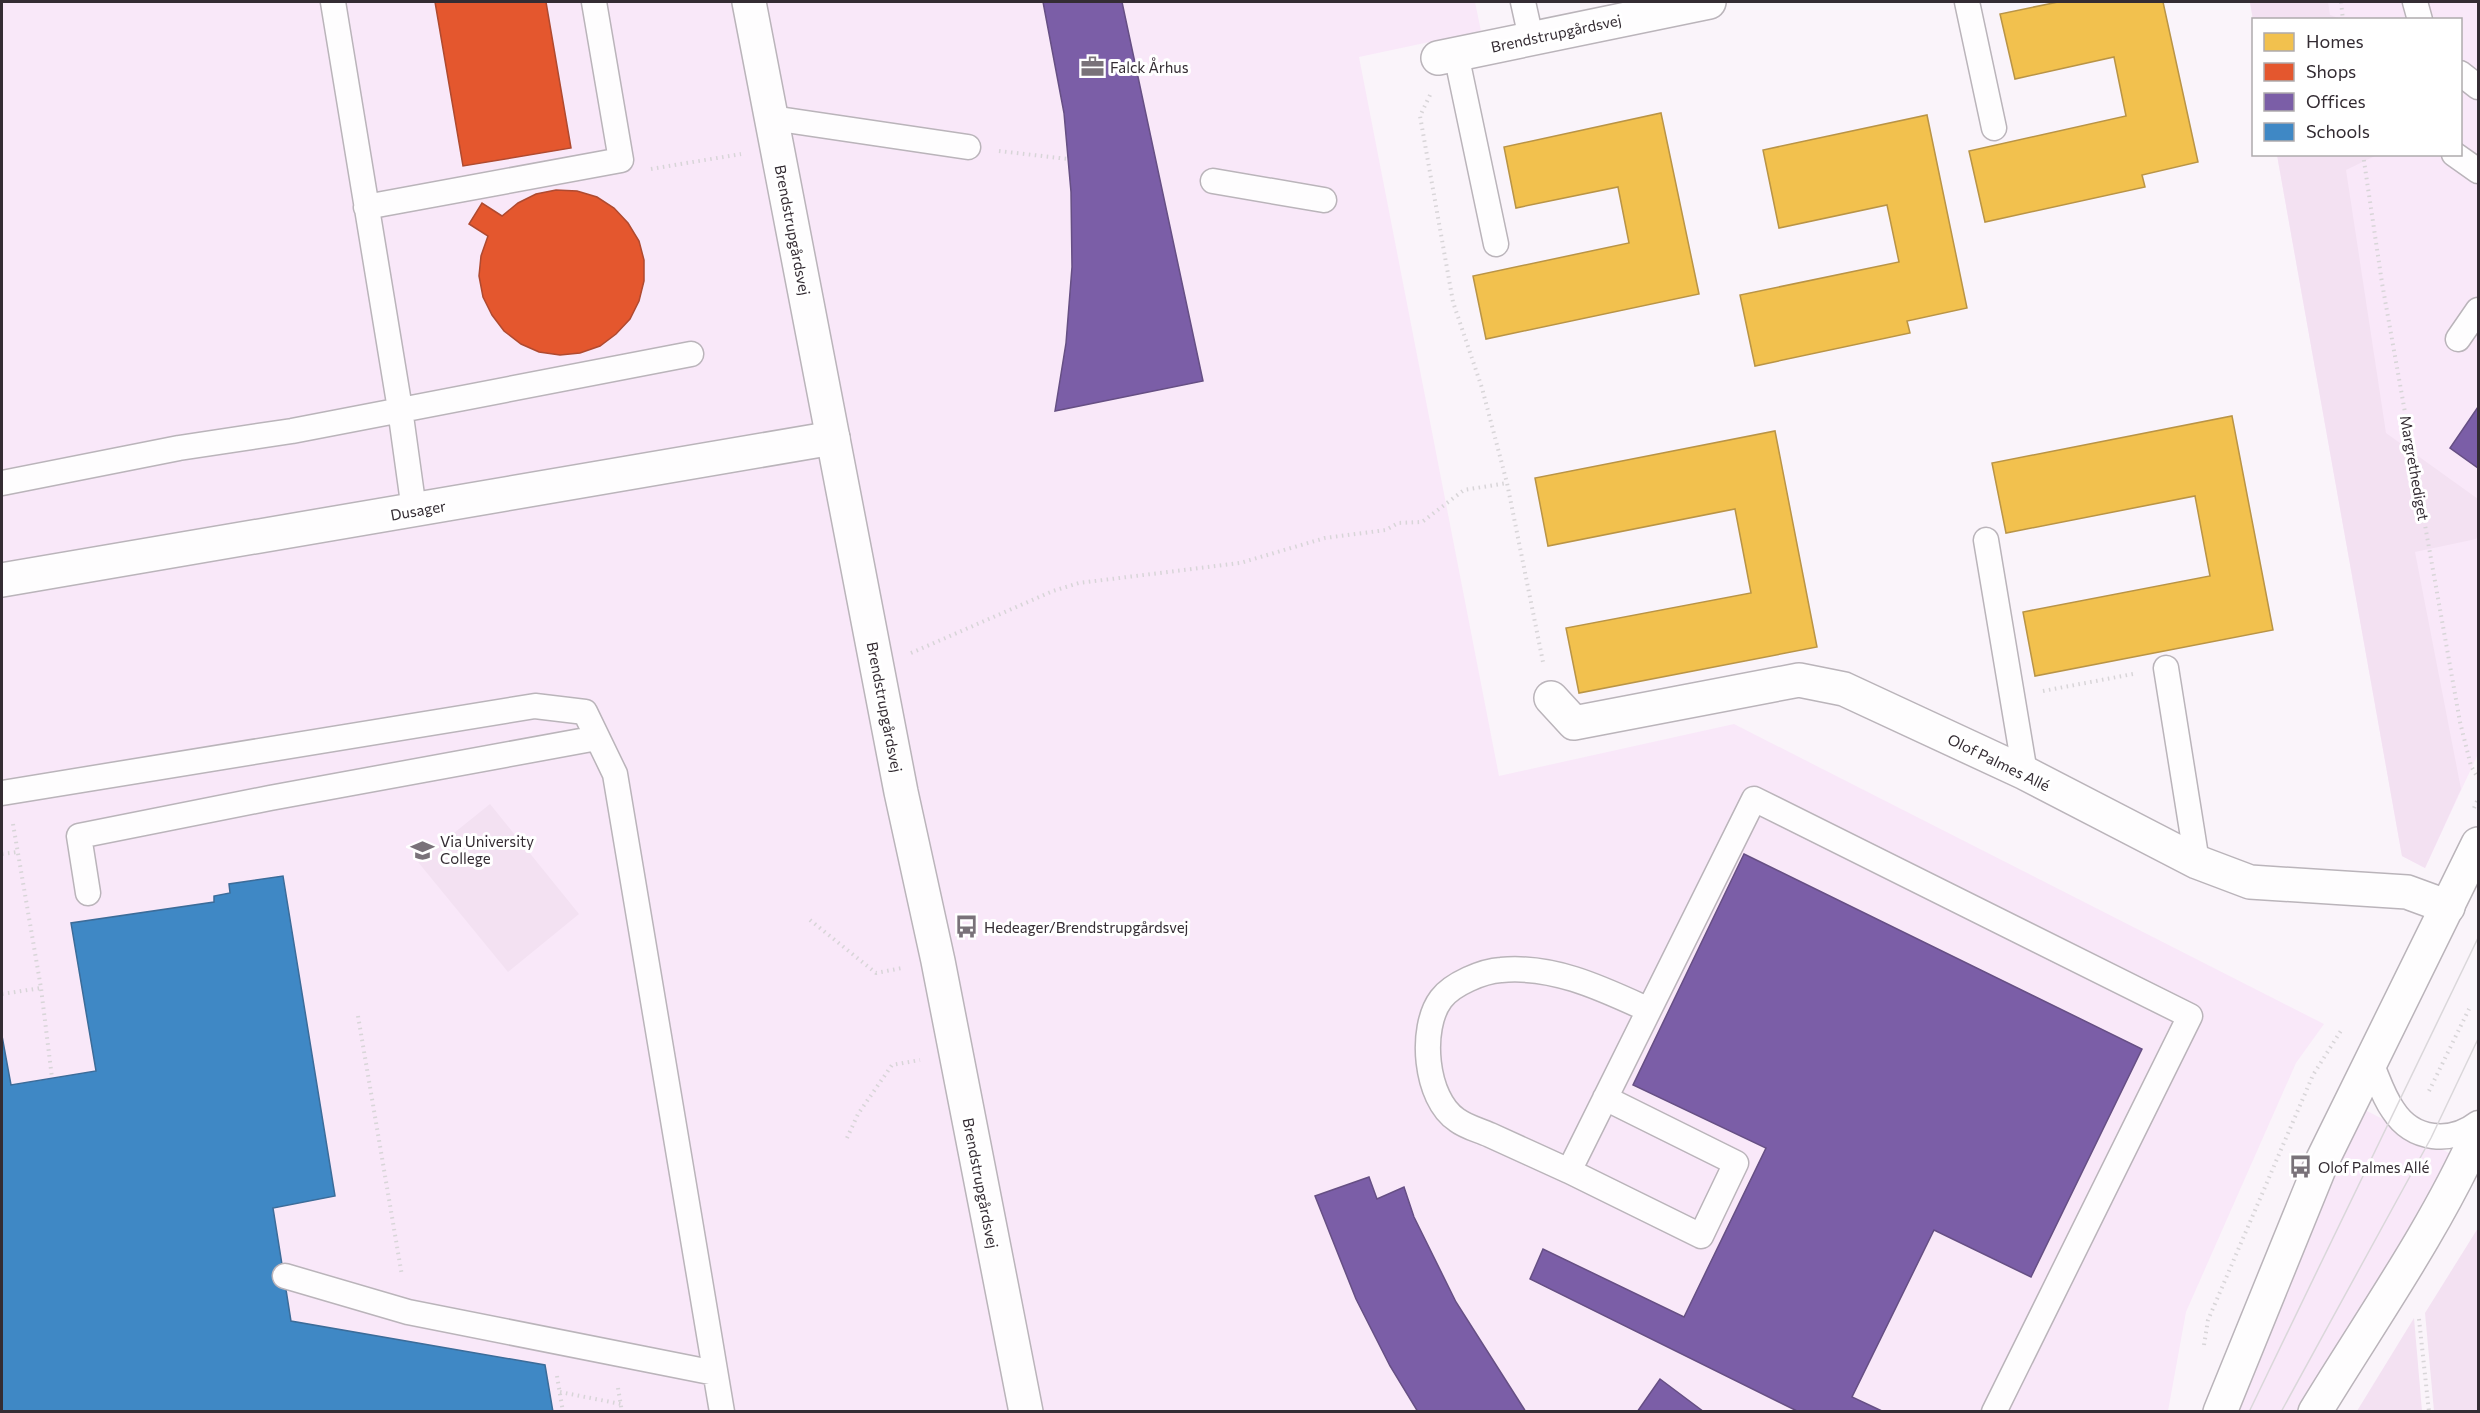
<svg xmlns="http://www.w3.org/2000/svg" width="2480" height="1413" font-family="Commissioner,sans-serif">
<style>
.built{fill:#f9e8f9}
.green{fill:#f3e1f2}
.homes{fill:#f2c14e;stroke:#b99446;stroke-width:1.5}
.shops{fill:#e4572e;stroke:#af4a30;stroke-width:1.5}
.offices{fill:#7b5ea7;stroke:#664f84;stroke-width:1.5}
.schools{fill:#3f88c5;stroke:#3c6c99;stroke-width:1.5}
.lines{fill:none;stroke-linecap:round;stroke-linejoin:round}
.lane-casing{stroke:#bab4ba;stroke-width:27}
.street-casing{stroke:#bab4ba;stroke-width:36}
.secondary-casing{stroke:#bab4ba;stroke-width:36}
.path{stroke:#d8d5d8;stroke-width:4;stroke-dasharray:1.5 4.5;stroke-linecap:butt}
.lane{stroke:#fefdfe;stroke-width:24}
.street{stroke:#fefdfe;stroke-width:33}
.secondary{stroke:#fefdfe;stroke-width:33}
.tram{stroke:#dad7da;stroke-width:1.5}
.labels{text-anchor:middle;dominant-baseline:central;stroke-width:6;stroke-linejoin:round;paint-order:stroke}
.street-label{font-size:15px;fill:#342c33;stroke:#fff}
.poi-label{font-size:15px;fill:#342c33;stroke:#fff;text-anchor:start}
</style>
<rect width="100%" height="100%" fill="#faf4fa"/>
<!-- built -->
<path class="built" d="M2 2H1475L1481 31 1359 57 1499 776 1734 724 2324 1024 2296 1063 2186 1312 2168 1411 2 1412Z
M2250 2H2478V754L2425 868 2402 856 2277 155 2460 154V20H2253Z
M2363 1109 2457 1157 2304 1411 2234 1412Z"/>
<!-- green -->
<path class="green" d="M2250 2H2328L2330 15 2341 19 2253 20Z
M2277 155H2377L2346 170 2386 433 2478 499V535L2476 539 2415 552 2461 789 2425 868 2402 856Z
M490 804 579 914 508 972 418 862Z
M2478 1228V1411H2434L2425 1313Z
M2414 1318 2422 1411H2357Z"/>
<!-- homes -->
<path class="homes" d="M2058 2H2163L2198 162 2142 175 2145 187 1985 222 1969 151 2126 116 2114 57 2015 79 2000 14Z
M1661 113 1699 294 1486 339 1473 276 1629 243 1618 187 1516 208 1504 147Z
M1927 115 1967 308 1907 321 1910 333 1755 366 1740 295 1899 262 1887 205 1779 228 1763 150Z
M2232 416 2273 630 2035 676 2023 612 2210 576 2195 496 2006 533 1992 463Z
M1775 431 1817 647 1579 693 1566 628 1751 593 1735 509 1548 546 1535 478Z"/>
<!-- shops -->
<path class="shops" d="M435 2H546L571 148 463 166Z
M556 190 577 191 597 197 614 208 628 223 639 241 644 260V281L639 301 630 319 616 334 600 346 580 353 560 355 539 352 521 344 504 331 492 315 483 297 479 276 481 256 488 236 469 224 482 203 502 216 518 203 536 194Z"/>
<!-- offices -->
<path class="offices" d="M1043 2H1122L1203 381 1055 411 1066 343 1072 267 1071 192 1064 113Z
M2478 407V468L2450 448Z
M1744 854 2142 1049 2031 1277 1934 1230 1852 1397 1884 1412H1799L1530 1279 1543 1249 1684 1317 1766 1148 1633 1085Z
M1369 1177 1377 1199 1404 1187 1414 1217 1456 1302 1526 1412H1418L1390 1366 1356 1299 1315 1196Z
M1660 1379 1704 1412H1637Z"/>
<!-- schools -->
<path class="schools" d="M283 876 335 1196 273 1208 291 1321 545 1365 553 1412H2V1036L11 1085 96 1071 71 923 214 902V896L230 893 229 884Z"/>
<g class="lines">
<defs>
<path id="lane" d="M333 2 400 409 414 510
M1523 2 1531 38
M1967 2 1994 128
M2415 2 2420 20
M1456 54 1496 244
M2460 73 2478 87
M772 118 968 147
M2454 154 2478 171
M1213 181 1324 200
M366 207 621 160 594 2
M2458 339 2478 310
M2 483 179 448 292 431 691 354
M1986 540 2025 773
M2166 668 2197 862
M2 793 535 706 585 712 615 774 722 1412
M88 893 79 836 270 798 597 738
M2371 1063C2378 1079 2383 1096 2393 1110 2413 1141 2451 1144 2478 1123
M1605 1098 1736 1163 1701 1236 1569 1171 1754 799 2190 1016 1994 1412
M1569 1171C1543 1159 1516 1147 1490 1135 1479 1130 1466 1127 1457 1120 1425 1099 1419 1028 1441 999 1452 984 1483 971 1501 970 1554 965 1603 989 1649 1010
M285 1276 408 1312 715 1373"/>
<path id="street" d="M1438 58 1709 2
M2 580 833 438
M1551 698 1574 723 1799 680 1844 689 2025 773 2197 862 2250 882 2407 892 2448 907"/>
<path id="secondary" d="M749 2 901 792 938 961 1026 1412
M2220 1412 2323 1159 2478 844
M2315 1412C2371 1320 2434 1231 2478 1133"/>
</defs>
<!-- lane casing -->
<use href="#lane" class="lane-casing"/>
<!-- street casing -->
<use href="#street" class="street-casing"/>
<!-- secondary casing -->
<use href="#secondary" class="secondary-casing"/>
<!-- path -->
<path class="path" d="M2341 2 2343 20
M1430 95 1420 116 1453 302 1482 388 1507 483 1543 662
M999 151 1068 159
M2363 154 2382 283 2460 722 2471 766 2478 778
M651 169 741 154
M911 653 1053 591 1079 583 1240 563 1325 538 1386 530 1398 523 1422 522 1464 490 1507 483
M2043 691 2133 674
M2474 808 2478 799
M13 824 41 988 52 1078
M2 854 17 852
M810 920 876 973 902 968
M2 994 41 988
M358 1016 402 1276
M2429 1091 2469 1009
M847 1138 858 1114 892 1065 920 1060
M2419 1319 2429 1412
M2204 1345 2208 1320 2313 1075 2342 1029
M557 1376 563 1412
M618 1388 622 1412
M560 1392 621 1404"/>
<!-- lane -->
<use href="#lane" class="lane"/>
<!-- street -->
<use href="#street" class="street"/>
<!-- secondary -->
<use href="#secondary" class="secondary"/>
<!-- tram -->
<path class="tram" d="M2249 1412 2478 938
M2281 1412 2431 1138 2478 1039"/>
</g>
<!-- icons -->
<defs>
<symbol id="office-bare" viewBox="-9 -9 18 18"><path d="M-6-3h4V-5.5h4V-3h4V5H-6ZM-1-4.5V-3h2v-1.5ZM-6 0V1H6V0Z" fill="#797279" stroke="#fff" stroke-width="2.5" paint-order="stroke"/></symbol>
<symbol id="school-bare" viewBox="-9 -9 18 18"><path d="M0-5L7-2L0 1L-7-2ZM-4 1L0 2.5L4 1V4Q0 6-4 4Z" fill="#797279" stroke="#fff" stroke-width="2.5" paint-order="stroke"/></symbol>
<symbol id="bus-bare" viewBox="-9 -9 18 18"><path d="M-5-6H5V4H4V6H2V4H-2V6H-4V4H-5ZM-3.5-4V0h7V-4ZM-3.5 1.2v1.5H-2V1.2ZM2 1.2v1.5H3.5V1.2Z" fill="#797279" stroke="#fff" stroke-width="2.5" paint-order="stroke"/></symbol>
</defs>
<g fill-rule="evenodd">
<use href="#office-bare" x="1076" y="50" width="33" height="33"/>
<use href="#school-bare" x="406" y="834" width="33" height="33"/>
<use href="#bus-bare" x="950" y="910" width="33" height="33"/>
<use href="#bus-bare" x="2284" y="1150" width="33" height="33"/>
</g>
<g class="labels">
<!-- street labels -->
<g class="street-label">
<text transform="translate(1556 33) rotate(-12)">Brendstrupgårdsvej</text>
<text transform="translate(793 230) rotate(79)">Brendstrupgårdsvej</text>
<text transform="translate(2415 468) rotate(80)">Margrethediget</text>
<text transform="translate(418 510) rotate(-10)">Dusager</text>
<text transform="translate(885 707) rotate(79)">Brendstrupgårdsvej</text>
<text transform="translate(1999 762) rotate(26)">Olof Palmes Allé</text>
<text transform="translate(981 1183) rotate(79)">Brendstrupgårdsvej</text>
</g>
<!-- poi labels -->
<g class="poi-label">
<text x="1110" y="67">Falck Århus</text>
<text x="440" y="841">Via University<tspan x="440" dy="17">College</tspan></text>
<text x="984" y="927">Hedeager/Brendstrupgårdsvej</text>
<text x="2318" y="1167">Olof Palmes Allé</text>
</g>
</g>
<!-- border -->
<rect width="2480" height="1413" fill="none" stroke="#342c33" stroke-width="6"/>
<!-- legend -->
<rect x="2252" y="18" width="210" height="138" fill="#ffffff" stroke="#aeabad" stroke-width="1.5"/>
<rect x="2264" y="33" width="30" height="18" fill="#f2c14e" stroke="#aeabad" stroke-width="1.5"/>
<text x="2306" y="48" font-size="18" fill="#342c33">Homes</text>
<rect x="2264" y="63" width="30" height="18" fill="#e4572e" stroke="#aeabad" stroke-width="1.5"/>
<text x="2306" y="78" font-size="18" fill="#342c33">Shops</text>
<rect x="2264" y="93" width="30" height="18" fill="#7b5ea7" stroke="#aeabad" stroke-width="1.5"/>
<text x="2306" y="108" font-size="18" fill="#342c33">Offices</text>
<rect x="2264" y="123" width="30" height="18" fill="#3f88c5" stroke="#aeabad" stroke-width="1.5"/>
<text x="2306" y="138" font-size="18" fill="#342c33">Schools</text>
</svg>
